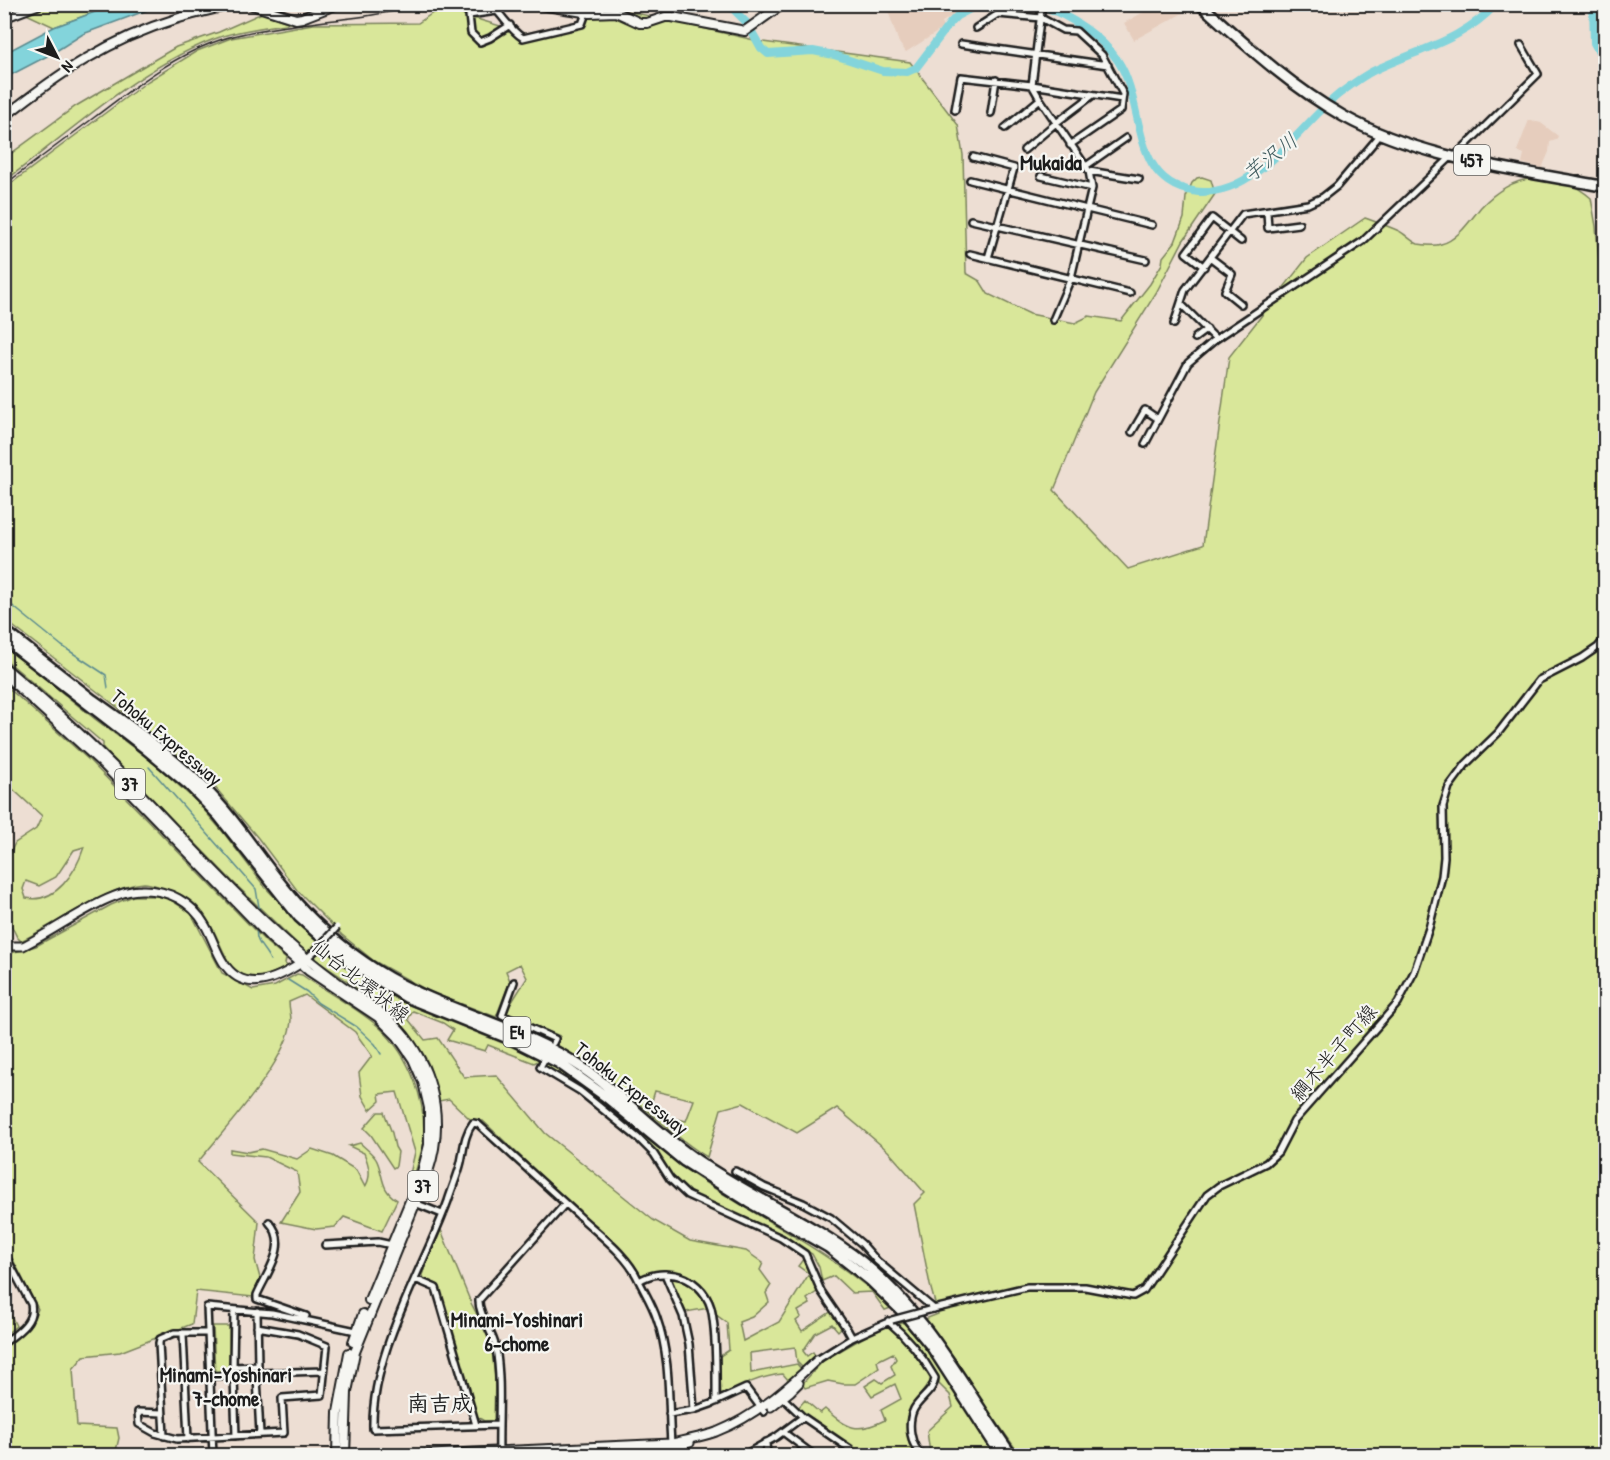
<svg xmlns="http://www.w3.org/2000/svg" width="1610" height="1460" font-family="'Patrick Hand','Klee One',sans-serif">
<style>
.built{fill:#e6cdbd}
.green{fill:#d9e79a;stroke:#7a825b;stroke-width:1.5;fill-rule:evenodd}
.water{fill:#83d4db;stroke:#5a8a8f;stroke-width:1.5}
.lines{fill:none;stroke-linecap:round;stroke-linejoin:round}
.stream{stroke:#5a8a8f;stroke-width:1.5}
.river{stroke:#83d4db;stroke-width:8}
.street-casing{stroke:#1c1c1c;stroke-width:10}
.secondary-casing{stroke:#1c1c1c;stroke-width:11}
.primary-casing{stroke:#1c1c1c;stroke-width:12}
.highway-casing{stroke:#1c1c1c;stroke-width:14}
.street{stroke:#f6f6f2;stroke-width:5}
.secondary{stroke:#f6f6f2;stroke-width:7}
.primary{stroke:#f6f6f2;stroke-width:8}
.highway{stroke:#f6f6f2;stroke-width:9}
.rail{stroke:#1c1c1c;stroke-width:1.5}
.street-bridge-casing{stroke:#1c1c1c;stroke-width:10;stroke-linecap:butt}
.street-bridge{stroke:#f6f6f2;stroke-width:5}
.labels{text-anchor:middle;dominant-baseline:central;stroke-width:4.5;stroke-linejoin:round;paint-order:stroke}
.shield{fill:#f6f6f2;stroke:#5d5d5c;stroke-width:1.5}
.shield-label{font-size:18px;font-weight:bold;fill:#1c1c1c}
.street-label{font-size:20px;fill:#1c1c1c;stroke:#f6f6f2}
.water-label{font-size:21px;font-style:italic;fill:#405c5f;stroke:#f6f6f2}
.neighbourhood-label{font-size:21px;font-weight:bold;fill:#1c1c1c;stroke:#f6f6f2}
.quarter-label{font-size:22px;font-weight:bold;fill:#1c1c1c;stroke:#f6f6f2}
</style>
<rect width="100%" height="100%" fill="#edded3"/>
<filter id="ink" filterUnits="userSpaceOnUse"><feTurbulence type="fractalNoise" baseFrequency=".0167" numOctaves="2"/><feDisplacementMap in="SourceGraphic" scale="12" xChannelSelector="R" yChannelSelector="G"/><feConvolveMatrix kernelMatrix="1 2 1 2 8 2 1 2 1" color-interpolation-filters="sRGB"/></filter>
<g filter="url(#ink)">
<!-- built -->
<path class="built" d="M1158 4 1178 5 1183 13 1134 40 1124 23Z
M886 5H962L964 9 942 22V29L906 52 899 43Z
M1529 120 1541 123 1558 136 1556 140 1550 142 1549 152 1542 168 1522 163 1524 154 1517 151Z"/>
<!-- green -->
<path class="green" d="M5 4 114 5 54 27Z
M440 8 527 34 559 28 614 8 763 42 910 62 958 125 963 155 966 273 980 281 988 294 1030 314 1075 323 1089 316 1121 321 1150 284 1162 264 1163 257 1175 242 1184 218 1186 197 1192 183 1197 178 1202 177 1211 180 1215 194 1183 241 1156 293 1094 392 1054 490 1128 569 1203 545 1229 357 1307 258 1365 218C1376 222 1388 226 1399 231 1405 234 1411 241 1418 244 1424 245 1436 246 1441 244 1457 241 1471 219 1481 207 1513 173 1555 167 1591 198L1596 226 1600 274 1606 284 1605 1455H1020L986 1407 955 1359 925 1319 938 1314 930 1285 914 1204 925 1193 888 1151 837 1108 797 1133 743 1103 721 1109 707 1157C682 1142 661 1122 638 1103 612 1082 584 1062 555 1044L560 1036 505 1013 527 978 520 964 506 971 510 981 496 1017 430 992 374 961 342 935 297 890 258 838 214 786 175 752 5 620V188L148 81 197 51 231 38 313 24 418 23ZM655 1091 694 1100 686 1121 678 1119 670 1122 651 1104Z
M262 13 291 23C269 27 245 29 223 36 147 61 68 133 5 181V158L76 106 176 47 219 32Z
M4 646 95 719 155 764 197 802 223 832 265 887 318 943 307 953 233 882 103 748V743L5 659Z
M5 685 89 760 267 943 286 959 285 964 288 966C224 1002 230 948 203 913 193 900 181 893 166 889 159 887 151 883 144 883 108 886 55 925 21 941L17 937 5 913V863L15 843 36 829 42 816 5 782ZM84 847C76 872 56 904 26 898L23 889 26 881 39 886 56 877 74 850Z
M133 896H157L171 900 191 913 222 973 253 990 275 986 297 974 302 975C326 992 356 1007 379 1027 410 1056 428 1102 423 1145 421 1155 417 1166 414 1176L410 1174 415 1152 397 1092 379 1094 380 1101 370 1110 362 1096 359 1073 372 1056 355 1032 305 995 289 1002C289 1008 291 1014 291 1020 289 1060 224 1130 198 1162L259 1222 255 1260 260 1278 253 1297 196 1291 192 1324 120 1352 84 1356 73 1369 77 1426 117 1428 119 1438 115 1455H5V1346L31 1324 38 1309 5 1244 4 955 36 946 111 905Z
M323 947 379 990 414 1007 542 1059 534 1063 488 1045 485 1051 447 1040 453 1030 443 1023 413 1011 408 1019 425 1040 438 1038 464 1077 496 1075 545 1133 653 1220 690 1241 746 1251 763 1263 760 1270 771 1285 766 1293 769 1302 752 1317 739 1322 743 1341 779 1322 809 1274 798 1266 804 1258 811 1270 818 1291 807 1299 810 1304 798 1311 801 1317 796 1321 802 1331 832 1311 842 1327 838 1331 832 1324 815 1333 803 1351 807 1356 813 1352 817 1358 803 1368 797 1362 795 1347 750 1353 751 1373 797 1364 801 1369 789 1381 783 1374C760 1376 740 1386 721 1397L719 1357 729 1350 727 1323 715 1314C708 1279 674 1265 642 1276L622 1252 483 1121 471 1120 449 1099 439 1101C435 1089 433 1076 429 1065 407 1016 356 988 315 959L314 956Z
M546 1061C602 1094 645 1142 698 1178 763 1221 834 1253 891 1308L885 1310 872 1292 852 1293 834 1276 822 1281 819 1267 812 1254 781 1236 692 1195 672 1179 658 1155 651 1149 619 1122 545 1069 543 1065Z
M378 1112H384L392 1133 395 1147 398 1152 396 1166 393 1168 371 1135 364 1128Z
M360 1143C365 1148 374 1154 377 1161 384 1177 380 1189 397 1200L382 1231 344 1217 335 1227 316 1229 281 1222 300 1192 297 1172 266 1157 230 1153V1149L248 1152 262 1149 297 1159 312 1149 333 1156 356 1170 365 1187C372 1176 369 1165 364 1153L349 1146Z
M441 1230 471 1303 487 1334 492 1350 495 1378 494 1421H484L476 1416 439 1289 423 1280 422 1275Z
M674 1278C692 1283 701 1291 709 1308L686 1312 671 1282Z
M4 1301 16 1326 5 1335H4Z
M905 1322C939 1363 965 1411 995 1455L930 1453 927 1431 953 1407 950 1395 939 1384 935 1371 895 1325Z
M887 1324C905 1337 921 1358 932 1377L930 1382C908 1411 902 1419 914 1455H848L853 1449 797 1409 805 1400 820 1413 825 1409C848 1429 857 1434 885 1420L881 1410 901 1399 895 1384 872 1396 865 1386 876 1379 882 1383 895 1375 891 1366 896 1359 893 1353 877 1361 879 1368 855 1384H843L828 1381 805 1388 802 1384 824 1360Z
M213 1326H229L230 1373 215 1374Z"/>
<!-- water -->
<path class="water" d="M114 5H161L83 34 53 53 5 78V53L54 27Z
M638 5H720L695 13Z"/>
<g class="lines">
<!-- stream -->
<path class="stream" d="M4 599 62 646 106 675 108 688
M149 767 256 889 260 913
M257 929C254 943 265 948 270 960
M288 980 307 992 318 1003 357 1027 375 1044 381 1054"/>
<!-- river -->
<path class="river" d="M728 4 747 23 761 48 768 54 813 51 834 55 883 71 907 72 916 68 951 22 957 16 980 4
M1038 4C1070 16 1099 33 1118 61 1146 103 1129 181 1193 191 1211 195 1234 187 1249 177 1284 156 1307 120 1339 94 1350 86 1361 77 1373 71 1416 50 1463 41 1496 4
M1593 4 1594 43 1606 64"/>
<defs>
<path id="street" d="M1042 4 1032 85 1040 99 1089 171 1092 188 1087 209 1152 225
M510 25 490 38 480 42 471 33 469 15 497 11C506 21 512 31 523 38L582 24 586 13
M976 28 998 14 1041 18 1063 30 1076 31 1102 55 1123 94 1121 110 1070 145
M961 44 1108 65
M955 110 961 77 1032 85 1122 99
M991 113 996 80
M1005 128 1040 99
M1024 150 1056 123 1093 95
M1455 156 1538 74 1521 45
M973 157 1014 168 988 258
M1086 166 1126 138
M1089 171 1139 179
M1041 176 1092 188
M970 180 1087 209 1071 278 1053 320
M1267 212 1268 228 1299 224
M971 220 1146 260
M970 254 1130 293
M1211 258 1232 274 1225 291 1241 304
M1204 267 1186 253 1212 218 1241 241
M1181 304 1216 339
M1174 324 1185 290 1243 214 1308 204 1323 197 1337 186 1381 134
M1195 338 1207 329
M1132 432 1145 410 1158 419
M1145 444 1188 363 1216 339 1363 241 1451 157
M307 958 318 948
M514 982 502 1015 555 1039 553 1043
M544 1060 540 1067 580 1091 638 1138 654 1154 670 1179 687 1195 781 1238 805 1254 821 1291 847 1329 852 1338
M735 1171 764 1187 803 1203 831 1218 862 1244 877 1261 934 1309
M415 1203 442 1214
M269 1222C290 1244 267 1272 257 1295V1299L306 1316
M325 1245 378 1242 392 1245
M4 1253 31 1304C35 1322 17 1333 4 1343
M665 1274 683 1316 689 1344 694 1410
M415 1279 436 1288 476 1425
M234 1310 233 1367 258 1366 257 1311
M929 1310 1027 1287H1085L1133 1296 1144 1290 1207 1195 1219 1186 1266 1163 1278 1152 1294 1121 1398 1003 1414 972 1429 928 1442 876 1444 857 1443 806 1449 787 1466 764 1498 733 1539 680 1582 658 1598 647 1606 637
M888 1321C907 1337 923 1357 935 1378 934 1391 920 1398 914 1409 907 1423 910 1448 924 1456
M183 1334 188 1439
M817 1360 852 1338 890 1321
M210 1376 231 1375 234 1378 236 1436
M781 1396 803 1417 850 1449 844 1456
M162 1413 138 1412 139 1424 155 1433 177 1439 284 1433 282 1398 322 1395 327 1346 298 1334 257 1327
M669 1414 694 1410 711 1404 746 1388 764 1412
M499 1425 373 1429C371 1352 422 1272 448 1201 452 1188 458 1175 461 1162 464 1148 464 1135 473 1123L478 1124C511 1154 544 1184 577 1214 598 1234 627 1254 639 1281
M783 1432 815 1456
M260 1434 257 1377 261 1373 323 1371
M164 1436 159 1343 160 1339 174 1333H208
M766 1442 767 1456
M671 1443C668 1402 671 1358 657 1319 653 1306 645 1293 639 1281 651 1274 660 1273 675 1275 692 1278 706 1291 711 1308 717 1332 716 1376 716 1402
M213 1456 207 1307 272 1313 356 1331
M499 1456C498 1420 502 1383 496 1348 493 1332 478 1314 479 1300L565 1204
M742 1456 776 1437 803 1417"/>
<path id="secondary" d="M4 18 41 4
M4 946H23C55 931 108 890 141 890 168 889 192 902 205 925 212 937 216 951 223 962 244 996 277 979 303 962
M771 1407 790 1392 799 1383
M388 1456 671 1443C686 1440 702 1437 716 1432 756 1416 786 1389 817 1360
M527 1456 671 1448 690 1443"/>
<path id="primary" d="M249 4 296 19 302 18 338 4
M534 4 590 13 616 12 640 23H647L665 17H672L745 31 783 4
M4 117C58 74 109 39 176 19 195 13 215 9 235 4
M4 667C44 700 82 735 118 771 171 824 219 880 274 930 295 950 318 968 341 985 366 1003 392 1016 410 1043 437 1082 443 1127 428 1172L355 1352 347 1392 345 1456
M4 674 103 764 272 939 309 971 378 1017 398 1037 413 1059 423 1082 429 1108V1145L422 1172 369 1300
M353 1342 363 1314
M337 1456 338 1412 349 1353"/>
<path id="highway" d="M1200 4C1246 45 1290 86 1343 116 1420 159 1520 170 1606 187
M4 630C34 654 63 677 93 700 131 727 169 754 203 787 236 819 260 860 290 895 311 921 337 943 364 962 424 1005 498 1019 562 1055 612 1083 650 1129 698 1161 751 1197 811 1222 862 1262 928 1315 964 1388 1012 1456
M4 639 146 749 189 785 218 815 299 917 348 961 406 997 513 1040 559 1063 605 1096 684 1161 749 1202 828 1247 871 1281 903 1312 931 1346 1002 1456"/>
</defs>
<!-- street casing -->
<use href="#street" class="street-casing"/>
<!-- secondary casing -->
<use href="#secondary" class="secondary-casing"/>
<!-- primary casing -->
<use href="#primary" class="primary-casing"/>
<!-- highway casing -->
<use href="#highway" class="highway-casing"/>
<!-- street -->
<use href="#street" class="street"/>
<!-- secondary -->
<use href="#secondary" class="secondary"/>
<!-- primary -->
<use href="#primary" class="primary"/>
<!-- highway -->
<use href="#highway" class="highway"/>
<!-- rail -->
<path class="rail" d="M4 185C35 162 65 139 96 116 139 83 183 48 237 35 298 20 361 22 422 4"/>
<defs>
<path id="street-bridge" d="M318 948 337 927
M892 1320 929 1310"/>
</defs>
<!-- street-bridge casing -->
<use href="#street-bridge" class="street-bridge-casing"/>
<!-- street-bridge -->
<use href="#street-bridge" class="street-bridge"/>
</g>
</g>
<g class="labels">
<!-- shield labels -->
<g class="shield">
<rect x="1454" y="145" width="36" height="30" rx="4.5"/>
<rect x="115" y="769" width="30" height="30" rx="4.5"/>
<rect x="503.5" y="1017" width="27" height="30" rx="4.5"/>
<rect x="408" y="1171" width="30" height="30" rx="4.5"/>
</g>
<g class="shield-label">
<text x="1472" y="160">457</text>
<text x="130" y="784">37</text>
<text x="517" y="1032">E4</text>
<text x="423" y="1186">37</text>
</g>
<!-- street labels -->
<g class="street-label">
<text transform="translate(167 737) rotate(40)">Tohoku Expressway</text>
<text transform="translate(361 980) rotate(39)">仙台北環状線</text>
<text transform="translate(1333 1052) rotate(-49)">綱木半子町線</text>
<text transform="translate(632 1088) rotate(38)">Tohoku Expressway</text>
</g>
<!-- water labels -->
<g class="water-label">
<text transform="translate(1270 157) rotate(-39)">芋沢川</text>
</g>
<!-- neighbourhood labels -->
<g class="neighbourhood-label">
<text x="517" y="1319">Minami-Yoshinari<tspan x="517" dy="24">6-chome</tspan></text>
<text x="226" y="1374">Minami-Yoshinari<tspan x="226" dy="24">7-chome</tspan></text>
</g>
<!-- quarter labels -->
<g class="quarter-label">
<text x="1051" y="162">Mukaida</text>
<text x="440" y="1403">南吉成</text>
</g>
</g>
<!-- margin -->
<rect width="1610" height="1460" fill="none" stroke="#f6f6f2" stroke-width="24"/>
<rect x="12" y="12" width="1586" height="1436" fill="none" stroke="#1c1c1c" stroke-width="2" filter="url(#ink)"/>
<!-- north arrow -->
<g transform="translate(57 57) rotate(132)" stroke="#f6f6f2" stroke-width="4.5" paint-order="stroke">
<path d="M0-4.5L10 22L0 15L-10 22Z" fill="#1c1c1c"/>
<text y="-9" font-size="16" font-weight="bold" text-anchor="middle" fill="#1c1c1c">N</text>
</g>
</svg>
